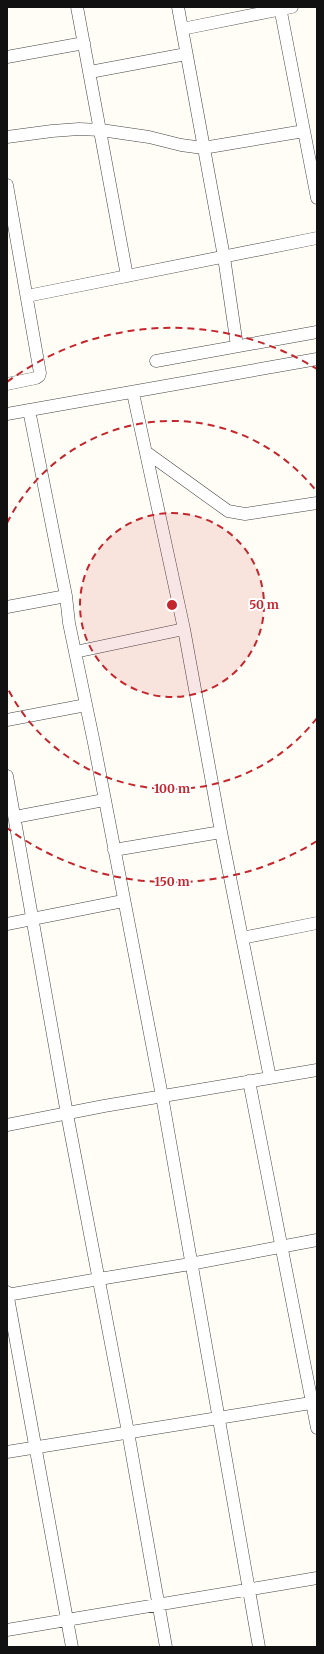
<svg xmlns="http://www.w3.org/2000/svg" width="324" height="1654" font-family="Merriweather,serif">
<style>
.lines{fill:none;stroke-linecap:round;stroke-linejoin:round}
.minor-casing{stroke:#444;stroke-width:13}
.minor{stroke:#fff;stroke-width:12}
.ring{fill:none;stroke:#c4262e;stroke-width:2;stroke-dasharray:7 5}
.centre{fill:#c4262e;stroke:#fff;stroke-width:2}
.ring-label{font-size:12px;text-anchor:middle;font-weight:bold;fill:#c4262e;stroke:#fff;stroke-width:4;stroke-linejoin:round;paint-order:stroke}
</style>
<rect width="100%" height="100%" fill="#fffdf5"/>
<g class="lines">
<defs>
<path id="minor" d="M77 7 127 276
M178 7 224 257 237 346
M280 7 317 198
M182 29 292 7
M7 57 84 43
M90 72 186 54
M7 137 52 131 79 129 101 130 149 137 181 145 203 148 304 131
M7 185 40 373 39 376 36 378 7 384
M27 296 317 238
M156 361 317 332
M133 393 184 629 221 832 270 1078
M29 410 66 596 69 623 94 743 162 1096 259 1647
M7 414 317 359
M146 452 228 511 245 514 317 503
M7 607 66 596
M75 652 184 629
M7 720 86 705
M7 776 67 1114 128 1432 166 1647
M15 817 104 800
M114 850 221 832
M7 924 123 901
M242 938 317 923
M249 1081 317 1428
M7 1125 104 1106 317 1070
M7 1292 72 1647
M7 1295 99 1279 190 1264 317 1240
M7 1452 317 1402
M7 1630 317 1578"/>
</defs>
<!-- minor casing -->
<use href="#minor" class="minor-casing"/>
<!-- minor -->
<use href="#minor" class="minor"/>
</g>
<!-- distance rings -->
<circle cx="172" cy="605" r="92" fill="#c4262e" fill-opacity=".12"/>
<g class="ring">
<circle cx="172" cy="605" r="92"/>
<path d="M317 718A184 184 0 0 1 7 687M7 523A184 184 0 0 1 317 492"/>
<path d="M317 841A277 277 0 0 1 7 828M7 382A277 277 0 0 1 317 369"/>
</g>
<circle cx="172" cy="605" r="6" class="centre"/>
<g class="ring-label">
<text x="264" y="609">50 m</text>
<text x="172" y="793">100 m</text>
<text x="172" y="886">150 m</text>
</g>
<!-- border -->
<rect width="324" height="1654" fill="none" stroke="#111111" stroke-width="16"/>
</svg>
